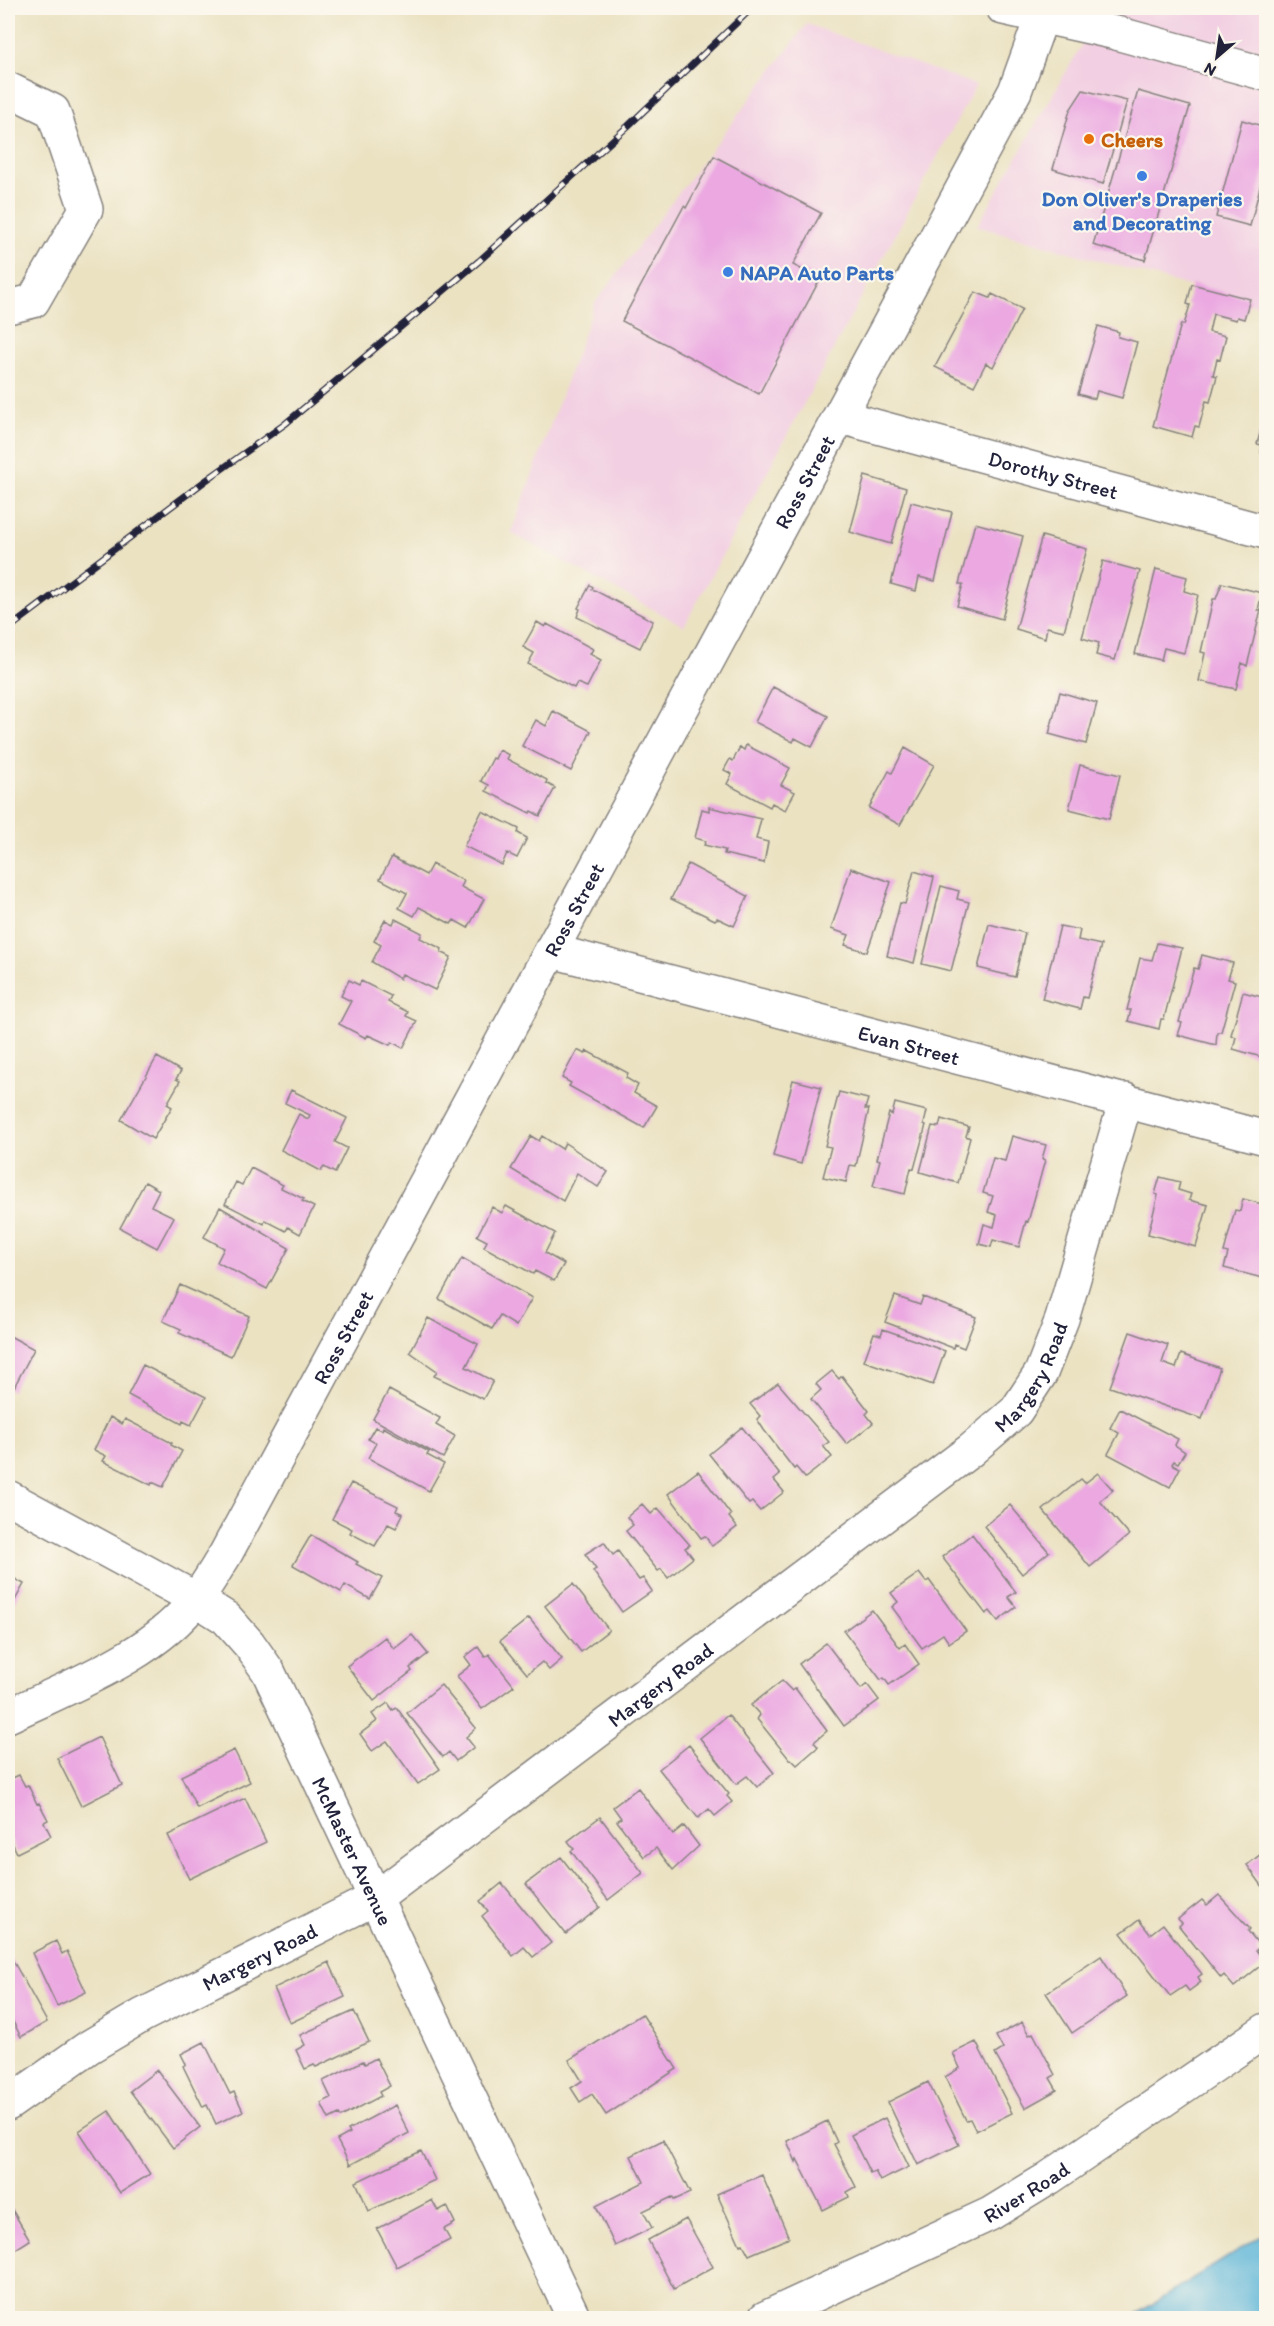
<svg xmlns="http://www.w3.org/2000/svg" width="1274" height="2326" font-family="Itim,sans-serif">
<style>
.built{fill:#f2cfe2}
.water{fill:#5ab4d7;stroke:#3e6b89;stroke-width:1.5}
.building{fill:#eba8e1}
.lines{fill:none;stroke-linecap:round;stroke-linejoin:round}
.minor-casing{stroke:#86827e;stroke-width:36}
.major-casing{stroke:#86827e;stroke-width:36}
.minor{stroke:#fff;stroke-width:33}
.major{stroke:#fff;stroke-width:33}
.rail-casing{stroke:#22223b;stroke-width:7}
.rail{stroke:#fbf7ec;stroke-width:4.5;stroke-dasharray:14;stroke-linecap:butt}
.food-dot{fill:#e8710a;stroke:#fbf7ec;stroke-width:2}
.shop-dot{fill:#3f7fe0;stroke:#fbf7ec;stroke-width:2}
.labels{text-anchor:middle;dominant-baseline:central;stroke-width:4.5;stroke-linejoin:round;paint-order:stroke}
.food-label{font-size:21px;font-weight:bold;fill:#c56008;stroke:#fbf7ec;text-anchor:start}
.shop-label{font-size:21px;font-weight:bold;fill:#366cbe;stroke:#fbf7ec}
.street-label{font-size:21px;fill:#22223b;stroke:#fbf7ec}
</style>
<rect width="100%" height="100%" fill="#fbf7ec"/>
<filter id="ink" filterUnits="userSpaceOnUse"><feTurbulence type="fractalNoise" baseFrequency=".0167" numOctaves="2"/><feDisplacementMap in="SourceGraphic" scale="12" xChannelSelector="R" yChannelSelector="G"/><feConvolveMatrix kernelMatrix="1 2 1 2 8 2 1 2 1" color-interpolation-filters="sRGB"/></filter>
<filter id="wash" filterUnits="userSpaceOnUse"><feTurbulence type="fractalNoise" baseFrequency=".008" numOctaves="4" result="noise"/><feDisplacementMap in="SourceGraphic" scale="24" xChannelSelector="R" yChannelSelector="G"/><feGaussianBlur stdDeviation="1.35" result="paint"/><feColorMatrix in="noise" values="0 0 0 0 0 0 0 0 0 0 0 0 0 0 0 0 0 1.4 0 .05"/><feComposite in="paint" operator="in"/></filter>
<g filter="url(#wash)">
<rect width="100%" height="100%" fill="#ebe2c2"/>
<!-- built -->
<path class="built" d="M1103 8H1266V308L977 226Z
M807 24 976 85 684 626 511 533 595 303Z"/>
<!-- water -->
<path class="water" d="M1266 2233V2318H1130Z"/>
<g id="blocks">
<!-- building -->
<path class="building" d="M1083 90 1127 101 1103 184 1053 169 1070 110Z
M1138 91 1190 106 1145 260 1093 245Z
M1242 120 1266 127V164L1250 226 1216 217Z
M714 156 821 213 793 265 820 279 759 394 622 321 684 206 686 208Z
M1192 284 1250 299 1244 319 1237 317 1236 320 1213 314 1209 332 1226 336 1220 360 1217 359 1213 375 1217 376 1210 402 1206 401 1199 427 1195 426 1192 437 1153 426 1181 324 1184 325 1190 305 1187 304Z
M975 292 990 298 992 294 1022 309 993 367 986 363 974 386 935 367Z
M1098 326 1119 332 1118 337 1137 342 1122 398 1097 391 1095 399 1078 394Z
M1266 412V455L1261 453 1262 445 1257 444Z
M865 476 906 488 891 544 850 532Z
M911 502 952 512 935 581 919 577 916 591 891 584Z
M975 523 1023 536 1002 619 957 606 963 584H959Z
M1042 536 1087 549 1064 631 1047 627 1045 638 1016 629Z
M1103 561 1140 571 1115 660 1096 655 1099 643 1082 638Z
M1156 569 1187 577 1184 591 1198 595 1184 653 1164 648 1161 660 1135 654Z
M1222 583 1262 593 1258 610H1261L1247 666 1242 663 1236 689 1199 681 1205 653 1201 652 1213 599H1216Z
M590 585 593 587 592 589 653 621 640 648 577 617 580 609 578 608Z
M537 622 545 627 547 624 593 649 590 654 601 660 587 687 577 683 574 688 528 664 534 653 523 647Z
M773 687 828 716 812 747 795 738 793 742 755 722Z
M1060 692 1097 703 1086 744 1049 734Z
M553 711 591 731 571 771 522 746 536 720 546 726Z
M746 745 790 768 781 785 795 792 785 810 772 803 770 807 727 784 732 774 724 770 730 759 733 761 740 747 744 750Z
M905 748 934 765 900 825 869 808 889 771 892 773Z
M499 750 509 755 507 759 547 780 546 783 555 788 540 816 531 811 530 813 486 791 489 785 481 781 493 758 495 759Z
M1080 765 1120 775 1109 819 1069 809Z
M709 807 761 819 756 839 768 842 764 863 724 854 725 850 704 845 706 841 695 838 702 809 709 811Z
M482 811 519 829 518 833 527 838 517 858 507 853 502 865 464 846Z
M392 857 426 875 432 864 464 881 461 887 484 899 468 928 454 920 451 924 419 907 414 916 399 908 407 893 380 879Z
M688 864 748 896 734 926 717 918 715 920 671 899Z
M851 868 891 882 867 952 845 945 849 935 831 929Z
M914 871 934 877 914 963 887 956 900 903 905 904Z
M941 886 959 891 957 899 969 902 951 971 922 964Z
M395 919 422 933 420 938 442 949 441 952 451 957 435 990 402 974 400 979 372 962 381 945 374 941 385 920 393 924Z
M989 924 1025 933 1015 977 978 968Z
M1060 926 1080 930 1078 940 1101 945 1087 998 1083 997 1080 1009 1042 999Z
M1157 943 1182 948 1164 1019H1161L1159 1029 1128 1021 1131 1010H1127L1140 958 1152 960Z
M1202 955 1233 963 1228 979 1235 981 1221 1032H1217L1216 1045 1178 1035 1182 1023 1179 1022 1194 968 1198 969Z
M349 980 359 985 361 981 391 996 388 1002 408 1012 406 1016 417 1021 403 1048 392 1042 390 1045 368 1035 366 1038 339 1024 351 1001 341 996Z
M1243 992 1266 998V1051L1265 1058 1233 1049 1236 1037 1231 1035Z
M577 1050 585 1054 587 1051 628 1073 626 1078 638 1085 634 1093 657 1106 644 1128 569 1086 571 1083 562 1078Z
M157 1057 181 1071 176 1079 180 1081 167 1104 172 1107 153 1139 121 1120Z
M793 1080 821 1087 801 1164 773 1156Z
M291 1090 347 1118 335 1142 347 1148 335 1173 324 1167 321 1171 281 1150 299 1114 308 1119 310 1115 285 1103Z
M839 1092 868 1099 865 1109H869L856 1166 850 1165 846 1182 823 1177 831 1147 825 1146Z
M895 1103 927 1111 924 1124 926 1125 914 1169 911 1168 905 1194 873 1186 880 1160 877 1159 889 1113 892 1115Z
M941 1119 969 1127 966 1136 970 1138 958 1183 920 1172 932 1126 939 1127Z
M531 1136 539 1141 542 1136 562 1149 565 1143 608 1172 598 1187 577 1173 563 1201 511 1169Z
M1012 1136 1046 1145 1042 1159 1045 1160 1028 1222 1026 1221 1019 1247 993 1240 991 1247 979 1244 984 1224 994 1227 997 1215 988 1212 993 1196 983 1193 993 1158 1005 1161Z
M251 1168 283 1185 281 1188 304 1199 302 1201 314 1207 300 1234 288 1227 286 1231 265 1220 264 1224 225 1204 236 1182 242 1185Z
M1160 1177 1180 1182 1178 1190 1191 1194 1189 1200 1208 1205 1196 1247 1148 1234 1158 1195 1155 1194Z
M145 1182 159 1190 151 1206 174 1217 157 1248 120 1228Z
M1243 1199 1266 1205V1279L1224 1268 1228 1253 1224 1252 1235 1210 1240 1211Z
M506 1206 555 1233 545 1253 564 1264 554 1281 535 1271 533 1274 484 1247 487 1241 477 1236 492 1207 502 1213Z
M220 1207 289 1248 267 1289 217 1262 224 1248 204 1237Z
M462 1258 532 1298 516 1326 500 1316 492 1329 439 1299Z
M180 1285 249 1316 231 1356 179 1333 181 1329 163 1321Z
M895 1296 920 1305 923 1297 976 1317 964 1348 954 1344 953 1348 885 1322Z
M428 1318 478 1344 466 1367 493 1381 483 1399 434 1376 437 1371 410 1352Z
M883 1329 945 1351 933 1385 864 1361 874 1333 881 1335Z
M1130 1332 1168 1345 1162 1363 1176 1368 1181 1354 1220 1368 1202 1419 1110 1387Z
M8 1335 34 1349 12 1391 8 1388Z
M143 1365 206 1397 191 1425 183 1421 182 1424 128 1395Z
M832 1371 839 1379 842 1376 869 1411 866 1414 873 1423 847 1444 811 1399 821 1390 816 1384Z
M778 1383 829 1442 823 1446 832 1457 805 1478 796 1467 794 1469 764 1430 757 1419 760 1416 750 1404Z
M389 1390 440 1418 436 1425 455 1436 443 1458 373 1419Z
M1120 1409 1178 1439 1175 1445 1185 1452 1178 1463 1174 1461 1172 1464 1180 1468 1170 1487 1108 1454 1119 1433 1110 1428Z
M110 1417 122 1424 125 1419 172 1443 171 1445 182 1451 163 1487 152 1482 151 1485 103 1461 106 1456 94 1450Z
M375 1427 382 1430 383 1427 429 1452 427 1455 444 1464 429 1491 368 1458 376 1443 368 1439Z
M742 1427 780 1475 774 1480 784 1492 760 1511 752 1502 749 1504 709 1454Z
M698 1471 731 1515 729 1517 737 1527 712 1546 705 1536 701 1538 668 1494Z
M1098 1473 1113 1490 1100 1501 1129 1535 1090 1567 1043 1510 1081 1479 1085 1483Z
M351 1483 398 1506 396 1511 403 1514 396 1528 388 1524 375 1546 350 1533 352 1529 332 1519Z
M642 1504 651 1514 658 1508 690 1545 685 1548 693 1558 668 1578 661 1569 658 1571 626 1531 633 1525 627 1517Z
M1010 1505 1049 1552 1022 1574 984 1526Z
M972 1534 1016 1592 1008 1597 1016 1607 998 1621 990 1611 986 1614 942 1557Z
M311 1535 358 1562 356 1564 382 1578 370 1599 345 1585 341 1592 293 1565Z
M604 1542 613 1555 618 1551 639 1580 643 1578 652 1591 622 1612 593 1571 596 1569 585 1554Z
M919 1573 926 1582 929 1580 966 1631 949 1643 943 1634 922 1648 892 1607 898 1602 891 1593Z
M8 1575 24 1584 8 1613Z
M573 1584 609 1630 581 1652 545 1606Z
M872 1610 900 1648 905 1644 919 1664 889 1685 884 1678 881 1680 844 1631Z
M529 1618 562 1659 549 1670 542 1662 527 1674 500 1641Z
M412 1635 428 1654 410 1668 412 1671 374 1701 347 1666 385 1637 394 1649Z
M826 1643 861 1689 867 1684 879 1700 844 1726 799 1664Z
M478 1647 485 1657 489 1654 514 1686 482 1709 457 1676 471 1665 465 1657Z
M782 1681 792 1691 795 1688 827 1731 814 1742 818 1747 797 1765 791 1759 790 1760 757 1719 760 1715 751 1705Z
M441 1685 476 1728 466 1737 474 1747 456 1761 449 1752 443 1757 407 1713Z
M388 1703 393 1710 397 1708 440 1769 418 1784 387 1741 372 1751 360 1734 377 1721 372 1714Z
M728 1715 774 1773 757 1787 747 1776 736 1784 700 1738Z
M99 1737 122 1785 81 1806 57 1758Z
M689 1745 729 1794 727 1796 732 1802 715 1816 709 1809 698 1818 659 1769Z
M234 1750 250 1782 197 1808 181 1776Z
M19 1775 25 1786 28 1785 37 1804 39 1803 48 1820 44 1822 51 1836 17 1853 8 1834V1780Z
M638 1788 673 1835 684 1826 699 1846 673 1870 656 1848 644 1857 617 1821 621 1818 613 1807Z
M245 1798 266 1842 189 1879 168 1835Z
M600 1817 643 1873 608 1900 571 1851 574 1849 568 1841Z
M1265 1851 1266 1853V1891L1247 1865Z
M561 1857 600 1907 566 1934 526 1884Z
M502 1883 551 1943 533 1957 524 1947 513 1956 482 1916 488 1911 480 1901Z
M1219 1895 1250 1929 1248 1931 1261 1947 1256 1950 1265 1962 1234 1987 1224 1975 1221 1978 1179 1926 1182 1923 1178 1919 1202 1900 1207 1905Z
M1139 1920 1150 1934 1163 1924 1202 1974 1198 1977 1201 1982 1189 1991 1185 1986 1170 1996 1121 1933Z
M56 1941 62 1954 67 1951 86 1992 57 2006 32 1953Z
M1101 1956 1127 1996 1072 2033 1046 1993Z
M12 1959 47 2022 21 2037 8 2012V1962Z
M329 1962 345 1997 290 2023 274 1988Z
M354 2011 369 2042 316 2067 314 2065 305 2069 296 2050 305 2045 300 2035Z
M642 2014 677 2069 606 2115 592 2094 580 2102 571 2088 582 2081 569 2060Z
M1022 2022 1029 2035 1033 2033 1055 2075 1050 2078 1057 2090 1025 2108 995 2054 1003 2049 996 2036Z
M204 2042 230 2094 234 2092 243 2111 216 2124 207 2105 203 2107 183 2066 186 2064 181 2054Z
M976 2042 1012 2113 976 2131 970 2119 966 2120 945 2077 960 2068 953 2053Z
M376 2058 390 2086 379 2092 381 2096 341 2117 339 2114 329 2119 321 2103 331 2098 323 2081 363 2061 365 2064Z
M157 2070 200 2127 173 2148 130 2091Z
M928 2082 959 2145 918 2165 888 2102Z
M395 2105 409 2133 350 2165 337 2140 350 2133 348 2130Z
M109 2111 150 2174 120 2193 79 2131Z
M885 2118 909 2167 880 2181 875 2171 870 2173 851 2135Z
M827 2121 837 2142 834 2144 856 2187 847 2192 849 2197 823 2210 797 2159 796 2162 787 2141Z
M663 2140 690 2193 674 2200 672 2197 643 2211 652 2228 615 2246 596 2206 644 2182 631 2156Z
M421 2151 435 2180 369 2211 356 2182Z
M762 2175 789 2238 749 2255 743 2244 740 2245 717 2194Z
M432 2200 438 2211 447 2206 455 2223 444 2229 450 2240 397 2267 377 2229Z
M8 2203 30 2240 8 2254Z
M686 2219 713 2267 674 2289 648 2240Z"/>
</g>
</g>
<g filter="url(#ink)">
<use href="#blocks" fill-opacity="0" stroke="#86827e" stroke-width="1.5"/>
<g class="lines">
<defs>
<g id="minor">
<path d="M8 89 53 111 86 209 33 301 8 307"/>
<path id="s1" d="M841 417 1266 532"/>
<path id="s2" d="M552 951 1266 1138"/>
<path id="s3" d="M8 1497 196 1599 226 1618 249 1644 268 1671 574 2318"/>
<path id="s4" d="M8 1716C70 1686 155 1655 197 1598 207 1585 216 1569 225 1555L1015 91 1045 8"/>
<path id="s5" d="M8 2104 89 2047 143 2015 376 1898 971 1450 1016 1411 1041 1373 1062 1319 1126 1100"/>
<path id="s6" d="M765 2318 990 2214 1049 2178 1266 2030"/>
</g>
<path id="major" d="M1003 8 1116 33 1266 74"/>
</defs>
<!-- minor casing -->
<use href="#minor" class="minor-casing"/>
<!-- major casing -->
<use href="#major" class="major-casing"/>
<!-- minor -->
<use href="#minor" class="minor"/>
<!-- major -->
<use href="#major" class="major"/>
<defs>
<path id="rail" d="M8 629 205 481 285 424 479 261 628 126 752 8"/>
</defs>
<!-- rail casing -->
<use href="#rail" class="rail-casing"/>
<!-- rail -->
<use href="#rail" class="rail"/>
</g>
</g>
<!-- markers -->
<circle class="food-dot" cx="1089" cy="139" r="6"/>
<g class="shop-dot">
<circle cx="1142" cy="176" r="6"/>
<circle cx="728" cy="272" r="6"/>
</g>
<g class="labels">
<!-- food labels -->
<g class="food-label">
<text x="1101" y="139">Cheers</text>
</g>
<!-- shop labels -->
<g class="shop-label">
<text x="1142" y="198">Don Oliver's Draperies<tspan x="1142" dy="24">and Decorating</tspan></text>
<text x="740" y="272" text-anchor="start">NAPA Auto Parts</text>
</g>
<!-- street labels -->
<g class="street-label">
<text stroke="none"><textPath href="#s1" startOffset="220">Dorothy Street</textPath></text>
<text stroke="none"><textPath href="#s4" startOffset="1496">Ross Street</textPath></text>
<text stroke="none"><textPath href="#s4" startOffset="1010">Ross Street</textPath></text>
<text stroke="none"><textPath href="#s2" startOffset="369">Evan Street</textPath></text>
<text stroke="none"><textPath href="#s4" startOffset="524">Ross Street</textPath></text>
<text stroke="none"><textPath href="#s5" startOffset="1264">Margery Road</textPath></text>
<text stroke="none"><textPath href="#s5" startOffset="778">Margery Road</textPath></text>
<text stroke="none"><textPath href="#s3" startOffset="516">McMaster Avenue</textPath></text>
<text stroke="none"><textPath href="#s5" startOffset="292">Margery Road</textPath></text>
<text stroke="none"><textPath href="#s6" startOffset="290">River Road</textPath></text>
</g>
</g>
<!-- margin -->
<rect width="1274" height="2326" fill="none" stroke="#fbf7ec" stroke-width="30"/>
<!-- north arrow -->
<g transform="translate(1217 57) rotate(209)" stroke="#fbf7ec" stroke-width="4.5" paint-order="stroke">
<path d="M0-4.5L10 22L0 15L-10 22Z" fill="#22223b"/>
<text y="-9" font-size="16" font-weight="bold" text-anchor="middle" fill="#22223b">N</text>
</g>
</svg>
